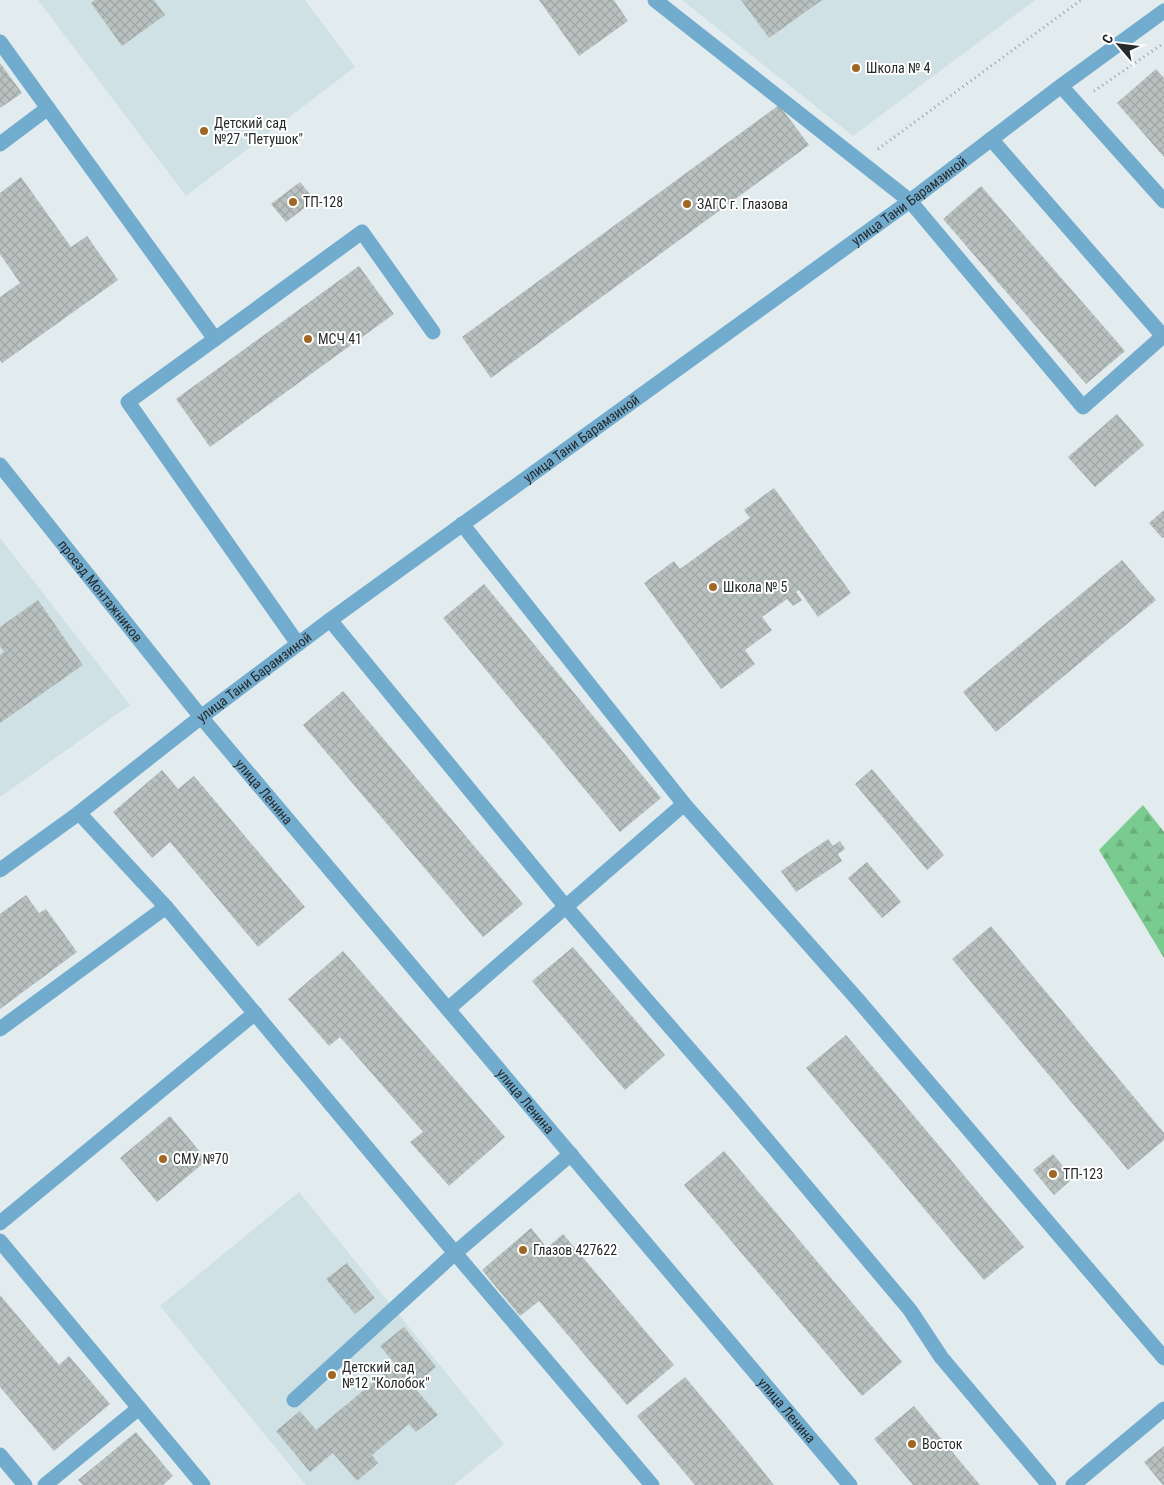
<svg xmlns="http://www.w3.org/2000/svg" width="1164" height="1485" font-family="'Roboto Condensed',sans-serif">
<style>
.built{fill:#cfe1e4}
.forest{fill:url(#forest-firs)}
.building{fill:url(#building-cross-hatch)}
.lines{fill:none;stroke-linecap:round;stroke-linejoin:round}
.path{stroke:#9aa1a2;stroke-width:3;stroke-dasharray:1 4;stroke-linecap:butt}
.minor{stroke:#71abce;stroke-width:15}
.poi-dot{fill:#9f6723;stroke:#fff;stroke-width:2}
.labels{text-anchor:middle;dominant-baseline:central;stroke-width:4;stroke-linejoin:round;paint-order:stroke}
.poi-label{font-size:14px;fill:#272a2b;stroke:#fff;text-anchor:start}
.street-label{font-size:14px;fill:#272a2b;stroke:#fff}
</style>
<defs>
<pattern id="forest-firs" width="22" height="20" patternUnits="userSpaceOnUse" patternTransform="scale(1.25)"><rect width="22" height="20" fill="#7acb90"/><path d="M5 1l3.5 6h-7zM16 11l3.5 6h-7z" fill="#6aae7c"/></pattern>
<pattern id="building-cross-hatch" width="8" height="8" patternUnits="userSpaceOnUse" patternTransform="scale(1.25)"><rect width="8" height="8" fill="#b8c1bf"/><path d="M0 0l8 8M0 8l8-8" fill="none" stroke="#9ea6a4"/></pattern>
</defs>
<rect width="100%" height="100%" fill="#e2ebed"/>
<!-- built -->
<path class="built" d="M38 0H305L355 67 186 196Z
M682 0H1035L853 136Z
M0 538 130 705 0 797Z
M299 1192 504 1444 454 1485H306L160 1306Z"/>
<!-- forest -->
<path class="forest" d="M1143 805 1164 832V958L1099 850Z"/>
<!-- building -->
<path class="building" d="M95 0H154L165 15 122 46 91 3Z
M539 0H614L628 21 579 56Z
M741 0H822L769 38Z
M0 63 22 93 0 108Z
M1156 69 1164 78V157L1117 103Z
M779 105 809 145 491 378 462 337Z
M21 177 71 247 87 236 118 280 2 363 0 360V297L20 283 0 254V193Z
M300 182 315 200 286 222 271 204Z
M981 186 1125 351 1086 384 943 219Z
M359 266 394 314 210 447 176 399Z
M1117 414 1144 445 1095 487 1068 457Z
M774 488 851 593 818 617 799 590 796 592 802 600 793 606 787 599 762 617 772 630 745 650 755 664 721 689 644 583 674 561 680 569 750 518 744 510Z
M1164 510V537L1162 538 1149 523Z
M1122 560 1156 600 996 732 963 692Z
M484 584 661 798 620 832 443 618Z
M38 600 83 665 0 723V655L4 652 0 646V627Z
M343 691 523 904 483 937 303 725Z
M872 769 944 855 927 870 855 784Z
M162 770 178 789 194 776 305 907 258 947 170 842 152 858 113 812Z
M828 839 833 846 840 841 845 849 838 854 842 861 796 892 781 871Z
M867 862 901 902 882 918 848 878Z
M26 895 39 913 46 909 77 952 0 1009V914Z
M991 926 1164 1133V1140L1128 1170 952 959Z
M573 947 665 1055 625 1090 532 981Z
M343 951 505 1137 449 1186 410 1142 423 1132 340 1037 329 1046 288 999Z
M846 1035 1024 1247 984 1280 806 1068Z
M170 1116 207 1160 157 1202 120 1158Z
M724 1151 902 1362 862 1396 684 1185Z
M1053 1154 1073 1178 1054 1195 1033 1170Z
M531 1228 547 1248 563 1234 674 1365 627 1405 539 1301 520 1316 482 1270Z
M347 1263 375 1298 355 1314 326 1279Z
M0 1295 59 1365 69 1356 110 1404 54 1451 0 1387Z
M404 1327 436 1367 413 1386 438 1415 416 1432 409 1424 372 1455 378 1463 357 1481 333 1453 310 1472 276 1431 300 1411 316 1430 395 1364 380 1346Z
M685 1377 747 1451 774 1485H695L637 1416Z
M914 1406 928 1423 980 1485H913L874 1439Z
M136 1432 173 1476 163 1485H83L78 1480Z
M1164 1446V1485H1163L1144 1462Z"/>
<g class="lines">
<!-- path -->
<path class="path" d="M1094 91 1164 43
M878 149 1081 0"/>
<!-- minor -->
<g class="minor">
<path d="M655 0 910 201 1083 407 1163 336 991 139"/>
<path d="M0 42 215 339 128 402 298 644"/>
<path d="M1061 86 1164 201"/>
<path d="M0 144 48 108"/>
<path d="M215 339 362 232 433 332"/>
<path id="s1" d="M0 465 201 717 850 1485"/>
<path d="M462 524 684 804 858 1000 1164 1358"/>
<path d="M330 620 566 907 736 1103 910 1310 941 1357 1049 1485"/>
<path d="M79 813 166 907 455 1253 294 1400"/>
<path id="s2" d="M0 870 79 813 201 717 330 620 910 201 1061 86 1164 11"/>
<path d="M448 1009 684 804"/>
<path d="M0 1029 166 907"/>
<path d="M571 1154 455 1253 652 1485"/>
<path d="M0 1223 255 1013"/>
<path d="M0 1241 203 1485"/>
<path d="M0 1455 25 1485"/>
<path d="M45 1485 139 1408"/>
<path d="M1073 1485 1164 1409"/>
</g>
</g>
<!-- markers -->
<g class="poi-dot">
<circle cx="856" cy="68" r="5"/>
<circle cx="204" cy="131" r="5"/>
<circle cx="293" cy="202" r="5"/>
<circle cx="687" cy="204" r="5"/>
<circle cx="308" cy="339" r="5"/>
<circle cx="713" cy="587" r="5"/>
<circle cx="163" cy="1159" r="5"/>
<circle cx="1053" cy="1174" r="5"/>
<circle cx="523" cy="1250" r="5"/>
<circle cx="332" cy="1375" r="5"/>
<circle cx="912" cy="1444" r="5"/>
</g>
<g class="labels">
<!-- poi labels -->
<g class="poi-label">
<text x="866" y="68">Школа № 4</text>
<text x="214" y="123">Детский сад<tspan x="214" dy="16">№27 "Петушок"</tspan></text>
<text x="303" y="202">ТП-128</text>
<text x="697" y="204">ЗАГС г. Глазова</text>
<text x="318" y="339">МСЧ 41</text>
<text x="723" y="587">Школа № 5</text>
<text x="173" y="1159">СМУ №70</text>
<text x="1063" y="1174">ТП-123</text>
<text x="533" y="1250">Глазов 427622</text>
<text x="342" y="1367">Детский сад<tspan x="342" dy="16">№12 "Колобок"</tspan></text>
<text x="922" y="1444">Восток</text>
</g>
<!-- street labels -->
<g class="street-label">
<text stroke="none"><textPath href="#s2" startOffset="1129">улица Тани Барамзиной</textPath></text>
<text stroke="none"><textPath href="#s2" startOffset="724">улица Тани Барамзиной</textPath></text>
<text stroke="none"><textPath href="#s1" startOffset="161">проезд Монтажников</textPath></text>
<text stroke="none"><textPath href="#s2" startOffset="319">улица Тани Барамзиной</textPath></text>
<text stroke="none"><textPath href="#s1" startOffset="420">улица Ленина</textPath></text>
<text stroke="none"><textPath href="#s1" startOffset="825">улица Ленина</textPath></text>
<text stroke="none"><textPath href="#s1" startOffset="1230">улица Ленина</textPath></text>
</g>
</g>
<!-- north arrow -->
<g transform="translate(1119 45) rotate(298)" stroke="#ffffff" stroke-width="4" paint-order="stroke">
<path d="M0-4L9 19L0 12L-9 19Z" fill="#272a2b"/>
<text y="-8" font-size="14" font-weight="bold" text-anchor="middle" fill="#272a2b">С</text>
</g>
</svg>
